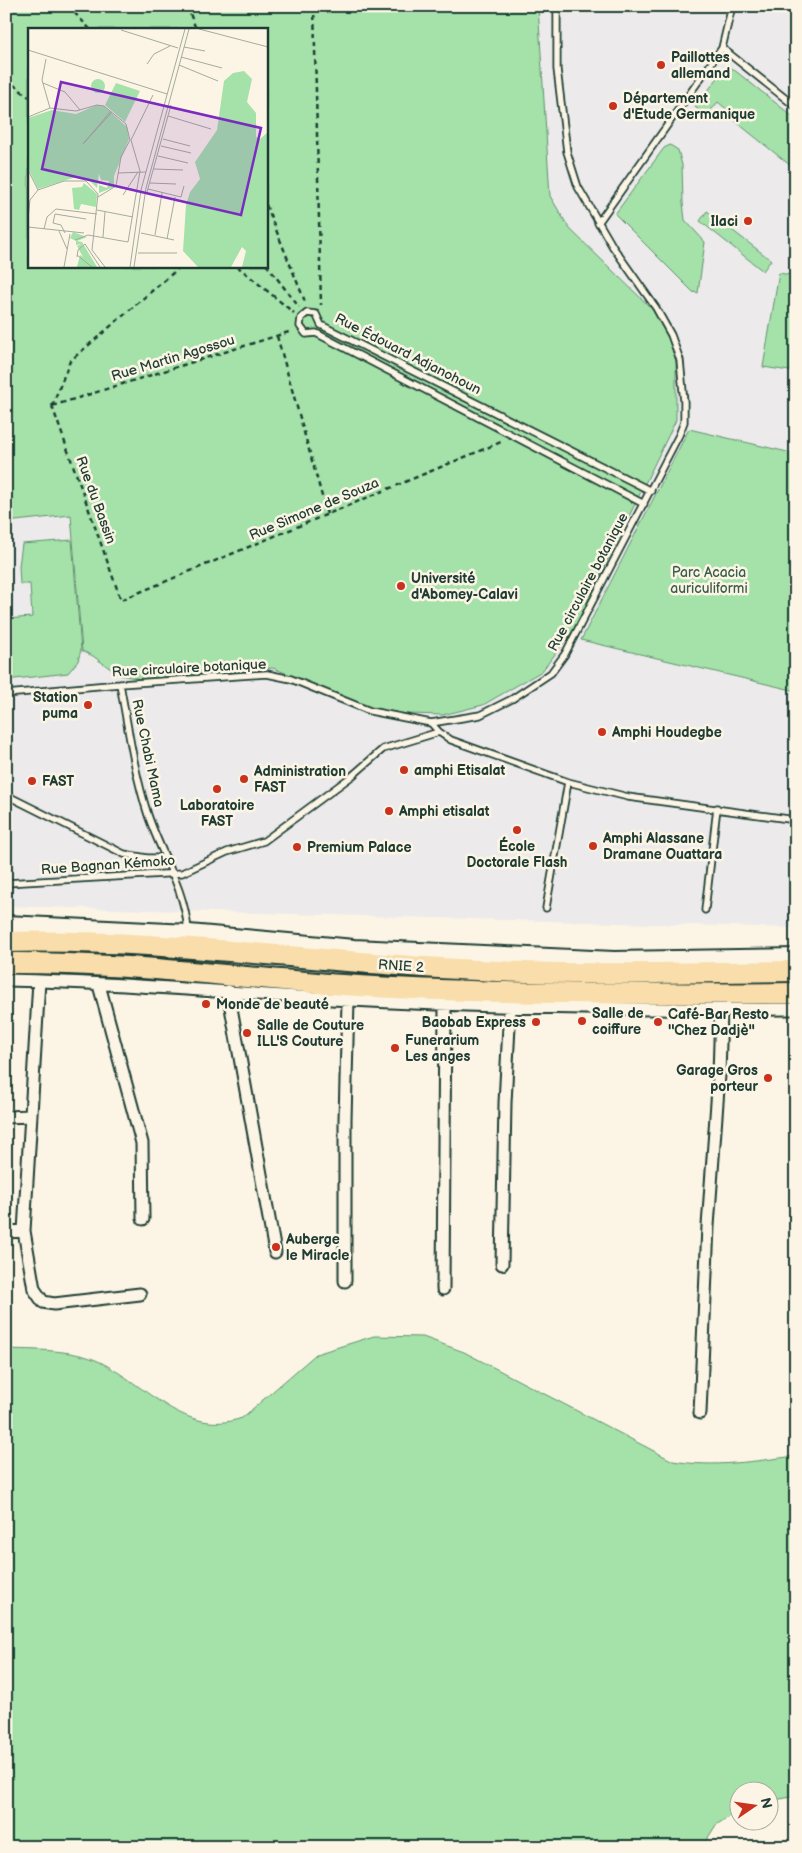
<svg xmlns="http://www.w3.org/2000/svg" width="802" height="1853" font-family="'Balsamiq Sans',sans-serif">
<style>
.built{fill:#eceaeb;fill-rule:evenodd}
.green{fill:#a4e2a9;stroke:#62906e;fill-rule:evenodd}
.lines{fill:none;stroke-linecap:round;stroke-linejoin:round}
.lane-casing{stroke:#1f3d34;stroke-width:9}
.street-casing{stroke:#1f3d34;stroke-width:15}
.secondary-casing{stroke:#1f3d34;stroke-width:20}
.highway-casing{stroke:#1f3d34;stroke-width:24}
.path{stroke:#1f3d34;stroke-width:2.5;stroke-dasharray:5 4;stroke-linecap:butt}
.lane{stroke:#fcf5e5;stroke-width:5.5}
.street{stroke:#fcf5e5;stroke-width:11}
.secondary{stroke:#fcf5e5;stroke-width:16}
.highway{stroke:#f9ddab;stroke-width:20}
.poi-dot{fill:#c8321e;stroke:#fcf5e5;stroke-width:2}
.labels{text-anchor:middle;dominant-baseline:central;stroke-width:5;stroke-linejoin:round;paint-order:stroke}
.poi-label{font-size:14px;font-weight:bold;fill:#1f3d34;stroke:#fcf5e5;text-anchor:start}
.street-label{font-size:14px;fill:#1f3d34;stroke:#fcf5e5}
.park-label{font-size:14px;fill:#3a5e4b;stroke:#fcf5e5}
.inset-road{fill:none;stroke:#a4ab9e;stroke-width:1}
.view{fill:#7b2cbf;fill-opacity:0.15;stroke:#7b2cbf;stroke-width:2.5}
.inset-edge{fill:none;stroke:#1f3d34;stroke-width:2.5}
</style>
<rect width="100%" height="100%" fill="#fcf5e5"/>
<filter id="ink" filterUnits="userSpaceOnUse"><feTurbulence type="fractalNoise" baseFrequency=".02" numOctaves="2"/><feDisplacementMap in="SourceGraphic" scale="10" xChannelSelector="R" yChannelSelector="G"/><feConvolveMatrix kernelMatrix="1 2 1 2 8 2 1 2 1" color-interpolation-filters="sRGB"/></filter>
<g filter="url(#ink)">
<!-- built -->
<path class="built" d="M6 6H796V928L6 906ZM29 29H266V266H29Z"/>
<!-- green -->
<path class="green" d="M6 6H538L550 196 569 228 652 309 667 335 676 360V420L573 631 542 671 483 705 443 715 408 714 373 709 273 668 141 679 119 675 93 656 82 651 71 515 6 522ZM29 29H266V266H29Z
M728 65 796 119V170L735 121 737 118 718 102 706 116 695 107Z
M670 145 678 150 682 165 683 203 685 220 705 242 698 293 693 292 615 214 664 148Z
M707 211 771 260 763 271 700 221Z
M779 273 796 276V372L763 367Z
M689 429 796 454V691L581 640Z
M72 540 81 650 78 661 68 673 6 680V619L32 617 30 584H20L19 566 22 544Z
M374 1336 423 1337 464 1352 673 1461C715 1468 754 1461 796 1456V1796L770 1801V1790H740L739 1810 716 1825 702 1847H6V1349C34 1350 74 1349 100 1362 147 1385 185 1438 242 1418L316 1354Z"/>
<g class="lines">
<defs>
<path id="lane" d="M722 48 796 107
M598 223 722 48 732 6
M644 504 316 333 306 334 300 326 301 318 307 313 316 314 321 325 651 491
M120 684C128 727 134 772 148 815 161 854 185 889 188 931
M6 694 120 684 267 674 291 679 370 711 431 723 480 715 512 699 551 673 565 654 679 435 684 422V402L680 360 671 335 656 308 613 247 578 187 567 152 557 69V6
M431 723 439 732 451 740 568 782 628 797 796 820
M6 795 124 854 147 858H166
M6 883 182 873 227 852 264 841 352 776 383 749 439 732
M546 908 568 782
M705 910 717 808"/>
<path id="street" d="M6 980C121 982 236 994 351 1000 499 1008 647 1010 796 1009
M39 981 24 1231 34 1289 43 1302 54 1304 140 1294
M99 985 142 1143 143 1219
M228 991 275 1252
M6 1117 31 1116
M6 1232 24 1231
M502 1264 505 1103 510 1007
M345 1281V1120L348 1000
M443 1289 445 1005
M700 1413 708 1226 719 1075 721 1010"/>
<path id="secondary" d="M6 924 189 933 354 948 614 960 796 957"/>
<path id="highway" d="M6 942C163 938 321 963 478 970 584 976 690 972 796 971
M6 963C119 962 231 977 343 985 494 995 645 994 796 993"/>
</defs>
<!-- lane casing -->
<use href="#lane" class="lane-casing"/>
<!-- street casing -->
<use href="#street" class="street-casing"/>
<!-- secondary casing -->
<use href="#secondary" class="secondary-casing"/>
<!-- highway casing -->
<use href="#highway" class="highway-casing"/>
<!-- path -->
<path class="path" d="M68 6 90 29
M187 6 196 29
M314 6 321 305
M6 79 29 97
M266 205 306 304
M266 264 299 307
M237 266 294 313
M277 336 327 514
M52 406 121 600 501 442
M52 406 292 331
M52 406 70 361 181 266"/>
<!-- lane -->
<use href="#lane" class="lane"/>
<!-- street -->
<use href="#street" class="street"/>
<!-- secondary -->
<use href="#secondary" class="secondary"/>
<!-- highway -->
<use href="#highway" class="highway"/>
</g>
</g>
<!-- markers -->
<g class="poi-dot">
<circle cx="661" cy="65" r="5"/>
<circle cx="613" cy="106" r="5"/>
<circle cx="748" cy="221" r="5"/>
<circle cx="401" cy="586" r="5"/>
<circle cx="88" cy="705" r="5"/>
<circle cx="602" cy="732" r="5"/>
<circle cx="404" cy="770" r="5"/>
<circle cx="244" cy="779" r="5"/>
<circle cx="32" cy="781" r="5"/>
<circle cx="217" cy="789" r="5"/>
<circle cx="389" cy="811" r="5"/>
<circle cx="517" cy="830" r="5"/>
<circle cx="593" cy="846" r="5"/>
<circle cx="297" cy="847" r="5"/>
<circle cx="206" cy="1004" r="5"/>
<circle cx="582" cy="1021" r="5"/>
<circle cx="536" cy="1022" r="5"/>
<circle cx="658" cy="1022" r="5"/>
<circle cx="247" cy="1033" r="5"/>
<circle cx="395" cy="1048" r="5"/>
<circle cx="768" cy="1078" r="5"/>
<circle cx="276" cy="1247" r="5"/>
</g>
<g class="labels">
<!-- poi labels -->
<g class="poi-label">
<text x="671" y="57">Paillottes<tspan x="671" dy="16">allemand</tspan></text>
<text x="623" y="98">Département<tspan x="623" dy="16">d'Etude Germanique</tspan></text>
<text x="738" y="221" text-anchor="end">Ilaci</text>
<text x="411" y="578">Université<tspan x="411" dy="16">d'Abomey-Calavi</tspan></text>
<text x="78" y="697" text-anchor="end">Station<tspan x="78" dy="16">puma</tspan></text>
<text x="612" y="732">Amphi Houdegbe</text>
<text x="414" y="770">amphi Etisalat</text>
<text x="254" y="771">Administration<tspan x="254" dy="16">FAST</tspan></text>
<text x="42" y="781">FAST</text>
<text x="217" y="805" text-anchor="middle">Laboratoire<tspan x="217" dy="16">FAST</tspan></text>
<text x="399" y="811">Amphi etisalat</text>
<text x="603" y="838">Amphi Alassane<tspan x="603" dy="16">Dramane Ouattara</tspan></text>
<text x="517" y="846" text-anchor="middle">École<tspan x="517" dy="16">Doctorale Flash</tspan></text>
<text x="307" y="847">Premium Palace</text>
<text x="216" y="1004">Monde de beauté</text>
<text x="592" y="1013">Salle de<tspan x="592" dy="16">coiffure</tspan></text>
<text x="668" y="1014">Café-Bar Resto<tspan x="668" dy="16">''Chez Dadjè''</tspan></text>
<text x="526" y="1022" text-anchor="end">Baobab Express</text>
<text x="257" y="1025">Salle de Couture<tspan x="257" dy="16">ILL'S Couture</tspan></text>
<text x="405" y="1040">Funerarium<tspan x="405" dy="16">Les anges</tspan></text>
<text x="758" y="1070" text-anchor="end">Garage Gros<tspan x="758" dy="16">porteur</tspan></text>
<text x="286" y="1239">Auberge<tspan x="286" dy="16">le Miracle</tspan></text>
</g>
<!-- street labels -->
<g class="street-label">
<text transform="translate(408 354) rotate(27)">Rue Édouard Adjanohoun</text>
<text transform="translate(173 358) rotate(-17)">Rue Martin Agossou</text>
<text transform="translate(96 500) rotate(70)">Rue du Bassin</text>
<text transform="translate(314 509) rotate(-23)">Rue Simone de Souza</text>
<text transform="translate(588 582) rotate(-62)">Rue circulaire botanique</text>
<text transform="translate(189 668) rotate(-3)">Rue circulaire botanique</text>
<text transform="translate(148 753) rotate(78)">Rue Chabi Mama</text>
<text transform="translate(108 865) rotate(-4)">Rue Bagnan Kémoko</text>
<text transform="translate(401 966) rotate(4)">RNIE 2</text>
</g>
<!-- park labels -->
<g class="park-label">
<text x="709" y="572">Parc Acacia<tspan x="709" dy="16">auriculiformi</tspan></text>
</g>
</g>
<!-- overview -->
<g transform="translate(28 28)">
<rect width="240" height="240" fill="#fcf5e5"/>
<path d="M216 43 224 51 219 74 228 85V109L232 111 240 104V239H214L218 223 214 219 203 239H170L155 223 158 177 162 164 172 151 167 134 189 102 196 53 205 45ZM63 58a7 7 0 1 1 14 0a7 7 0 1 1-14 0ZM88 55 112 63 97 94 77 77ZM69 77 76 78 99 99 101 111 86 148V159L71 165V157L79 160 81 153 73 152 71 146 69 160 61 152 48 149 10 161 0 140V90L24 82 48 86ZM56 155 69 166 68 179 53 176 51 182 46 181 44 160 54 159ZM45 204 59 209 49 213 54 214 69 239H49L52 227 55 229 49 218 53 216 48 217V213L42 210Z" fill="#a4e2a9"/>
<path class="inset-road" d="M171 1 240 19M93 2 150 20M156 19 177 23M0 22 139 66M153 29 194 40M18 31 14 52 22 80M119 36 126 26 142 18M151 37 190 53M15 55 37 64 52 82M83 83 55 116 84 84M140 88 183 101M0 89 22 80 48 83 69 77 76 78 98 96 102 112 93 129 88 158 70 169M135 111 162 118M103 112 125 67M133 118 163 125M130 128 160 135M126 141 155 142M0 142 10 162M90 145 118 144M122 155 148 156M120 161 153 169 156 158M119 164 143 77M95 167 110 144M69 182 105 189M0 191 2 172 10 162 36 153H58L70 166 64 222M0 199 56 205M16 201 19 189 28 181 69 186M31 203 39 221M37 205 33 197 25 195 27 186 58 191M113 205 146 212M127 207 134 165M75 209 77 184M139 211 147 169M47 212 60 207 100 214 112 143 103 112M57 216 72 239M64 222 77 239M110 225H149M49 227 64 239M49 229 50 222 57 216M36 239 42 206M102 239 113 162 157 1M106 239 118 160 161 1"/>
<path class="view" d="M33 54 233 100 213 187 14 141Z"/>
<rect width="240" height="240" class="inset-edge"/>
</g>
<!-- margin -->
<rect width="802" height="1853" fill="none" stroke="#fcf5e5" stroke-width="25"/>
<rect x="12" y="12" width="777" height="1828" fill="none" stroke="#1f3d34" stroke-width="2" filter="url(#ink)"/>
<!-- north arrow -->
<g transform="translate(754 1806) rotate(77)"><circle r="24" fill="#fcf5e5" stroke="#a4ab9e"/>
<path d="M0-4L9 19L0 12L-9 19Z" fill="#c8321e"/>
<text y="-8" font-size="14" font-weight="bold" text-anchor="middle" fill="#1f3d34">N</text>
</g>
</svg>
